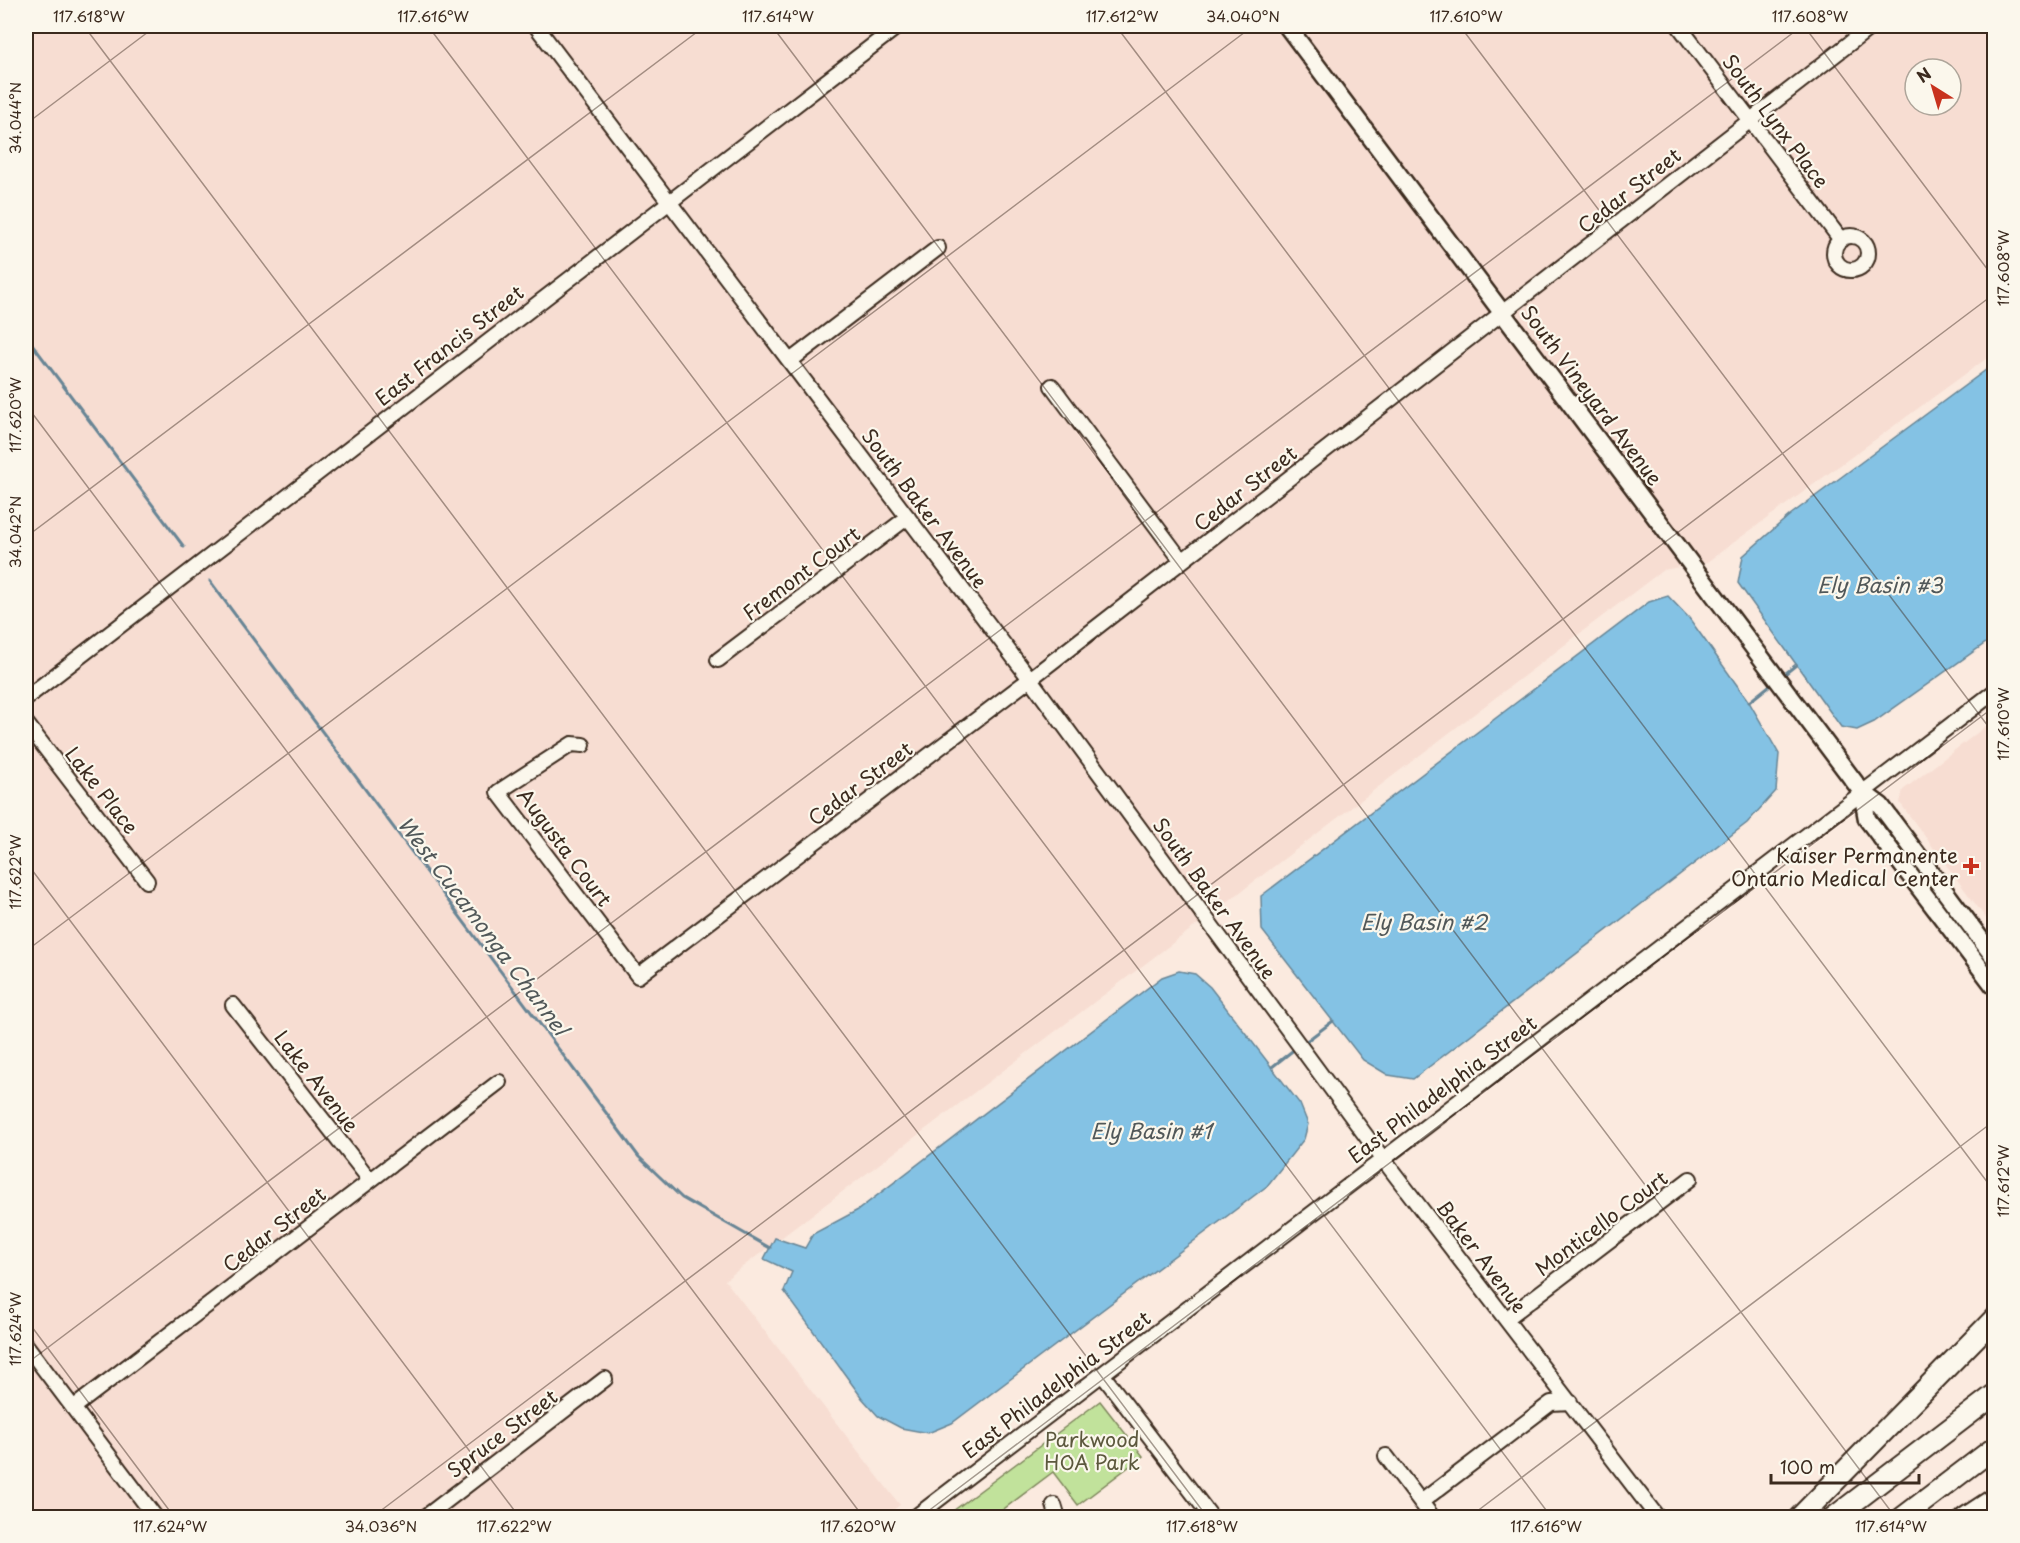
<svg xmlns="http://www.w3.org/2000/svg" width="2020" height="1543" font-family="'Playpen Sans',sans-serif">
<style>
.built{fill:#f7ddd2;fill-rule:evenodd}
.green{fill:#c1e29b;stroke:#7e865c;stroke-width:1.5}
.water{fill:#84c2e4;stroke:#678595;stroke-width:1.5}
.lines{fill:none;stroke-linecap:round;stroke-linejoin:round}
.stream{stroke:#678595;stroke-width:3}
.minor-casing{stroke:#3b2a1e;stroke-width:18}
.major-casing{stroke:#3b2a1e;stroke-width:21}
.highway-casing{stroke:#3b2a1e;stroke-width:24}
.minor{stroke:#fbf7ec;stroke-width:14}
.major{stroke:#fbf7ec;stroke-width:16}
.highway{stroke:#fbf7ec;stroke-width:20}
.ticks{fill:none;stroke:#3b2a1e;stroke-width:1.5;stroke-opacity:0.45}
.poi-dot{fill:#c8321e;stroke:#fbf7ec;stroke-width:2}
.labels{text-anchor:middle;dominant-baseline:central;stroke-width:4.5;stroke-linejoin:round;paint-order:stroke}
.street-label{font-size:20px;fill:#3b2a1e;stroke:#fbf7ec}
.poi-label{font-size:20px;fill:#3b2a1e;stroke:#fbf7ec;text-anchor:end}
.park-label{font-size:20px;fill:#5c583d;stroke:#fbf7ec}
.water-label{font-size:21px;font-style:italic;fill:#515859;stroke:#fbf7ec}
.neatline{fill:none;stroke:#3b2a1e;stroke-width:2}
.ticks-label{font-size:15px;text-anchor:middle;fill:#3b2a1e}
</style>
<rect width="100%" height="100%" fill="#fbeadf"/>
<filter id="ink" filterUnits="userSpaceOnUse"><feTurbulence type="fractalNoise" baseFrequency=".0167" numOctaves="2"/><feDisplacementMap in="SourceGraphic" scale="12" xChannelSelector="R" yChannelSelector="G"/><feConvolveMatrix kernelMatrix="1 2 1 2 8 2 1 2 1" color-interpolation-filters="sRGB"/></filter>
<g filter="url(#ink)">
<!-- built -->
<path class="built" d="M26 26H1994V353L1707 562 1663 570 1226 903 725 1280 900 1505 884 1517H26ZM1915 69H1951V105H1915Z
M1994 720V929L1900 803 1903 790Z"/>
<!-- green -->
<path class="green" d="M1100 1401 1143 1456 1078 1505 1053 1472 993 1517H945Z"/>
<!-- water -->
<path class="water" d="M1994 364V637L1874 722 1857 730 1841 727 1738 583 1743 556 1790 515Z
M1668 596 1689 618 1749 702 1779 754 1776 791 1747 823 1413 1079 1388 1075 1363 1060 1262 930 1261 896 1649 602Z
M1179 971 1195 974 1210 987 1300 1104 1308 1124 1304 1139 1267 1186 952 1423 928 1433 901 1428 878 1416 862 1398 784 1291 792 1272 764 1259 775 1238 805 1248 813 1234 858 1210 1162 977Z"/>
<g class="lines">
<!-- stream -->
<path class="stream" d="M26 336 184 547
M210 581 639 1157 682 1198 770 1248
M1781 677 1796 665
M1749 702 1774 682
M1304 1043 1333 1021
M1272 1067 1296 1048"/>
<defs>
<path id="minor" d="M536 26 1030 679 1383 1159 1658 1518
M1679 26 1841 240
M1834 253a17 17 0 1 1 34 0a17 17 0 1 1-34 0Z
M790 361 938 248
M1052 386 1182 561
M718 660 908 517
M26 698 898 26
M26 723 147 881
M583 745 572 744 498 792 638 976 1030 679 1872 26
M233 1005 370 1180
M1506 1319 1690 1179
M26 1345 156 1518
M1102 1374 1212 1518
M73 1408 499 1082
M1386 1456 1433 1518
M1421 1502 1551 1403 1570 1402
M1054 1505 1058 1518
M424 1518 605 1379
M914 1518 1994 692"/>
<path id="major" d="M1287 26 1862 792 1881 806 1994 957
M1862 792 1867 819 1994 986"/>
<path id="highway" d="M1799 1518 1994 1319
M1833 1518 1994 1395
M1902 1518 1994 1448
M1965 1518 1994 1499"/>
</defs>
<!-- minor casing -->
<use href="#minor" class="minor-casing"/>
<!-- major casing -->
<use href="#major" class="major-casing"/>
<!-- highway casing -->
<use href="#highway" class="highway-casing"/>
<!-- minor -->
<use href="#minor" class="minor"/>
<!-- major -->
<use href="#major" class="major"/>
<!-- highway -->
<use href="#highway" class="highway"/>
</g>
</g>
<!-- ticks -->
<path class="ticks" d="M84 26 1208 1518M428 26 1552 1518M772 26 1896 1518M1116 26 1994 1191M1460 26 1994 734M1804 26 1994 278M26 124 156 26M26 405 864 1518M26 537 705 26M26 862 520 1518M26 951 1253 26M26 1319 175 1518M26 1364 1802 26M371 1518 1994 294M919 1518 1994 707M1468 1518 1994 1121"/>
<!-- markers -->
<path class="poi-dot" d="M1968 857h6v6h6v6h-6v6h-6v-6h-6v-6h6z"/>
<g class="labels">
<!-- street labels -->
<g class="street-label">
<text transform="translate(1776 121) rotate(53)">South Lynx Place</text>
<text transform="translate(1629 190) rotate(-38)">Cedar Street</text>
<text transform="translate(449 345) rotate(-38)">East Francis Street</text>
<text transform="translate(1592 395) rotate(53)">South Vineyard Avenue</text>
<text transform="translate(1245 488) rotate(-38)">Cedar Street</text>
<text transform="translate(925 508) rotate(53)">South Baker Avenue</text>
<text transform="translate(801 573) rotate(-37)">Fremont Court</text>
<text transform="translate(860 783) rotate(-37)">Cedar Street</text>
<text transform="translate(102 790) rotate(52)">Lake Place</text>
<text transform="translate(565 847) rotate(53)">Augusta Court</text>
<text transform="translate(1215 898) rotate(54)">South Baker Avenue</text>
<text transform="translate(317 1081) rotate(52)">Lake Avenue</text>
<text transform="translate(1442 1089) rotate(-37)">East Philadelphia Street</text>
<text transform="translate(1601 1223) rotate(-37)">Monticello Court</text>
<text transform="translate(274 1229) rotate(-38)">Cedar Street</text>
<text transform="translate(1482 1256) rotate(53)">Baker Avenue</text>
<text transform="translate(1056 1384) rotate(-37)">East Philadelphia Street</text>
<text transform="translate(502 1433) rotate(-37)">Spruce Street</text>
</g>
<!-- poi labels -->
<g class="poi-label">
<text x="1958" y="855">Kaiser Permanente<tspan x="1958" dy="23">Ontario Medical Center</tspan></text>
</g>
<!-- park labels -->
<g class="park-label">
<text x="1092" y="1439">Parkwood<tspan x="1092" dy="23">HOA Park</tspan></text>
</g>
<!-- water labels -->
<g class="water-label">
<text x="1880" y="584">Ely Basin #3</text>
<text x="1424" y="921">Ely Basin #2</text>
<text transform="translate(484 925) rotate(53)">West Cucamonga Channel</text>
<text x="1151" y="1130">Ely Basin #1</text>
</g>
</g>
<!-- margin -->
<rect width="2020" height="1543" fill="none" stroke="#fbf7ec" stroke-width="66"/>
<!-- north arrow -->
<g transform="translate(1933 87) rotate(323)"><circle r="28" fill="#fbf7ec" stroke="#aea59a" stroke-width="1.5"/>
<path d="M0-4.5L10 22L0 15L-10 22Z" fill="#c8321e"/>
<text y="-9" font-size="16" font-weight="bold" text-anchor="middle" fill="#3b2a1e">N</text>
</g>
<!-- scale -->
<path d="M1771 1474v9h148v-9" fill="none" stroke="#3b2a1e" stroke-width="3"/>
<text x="1780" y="1474" font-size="18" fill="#3b2a1e" stroke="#fbf7ec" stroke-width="4.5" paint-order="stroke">100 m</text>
<rect x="33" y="33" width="1954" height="1477" class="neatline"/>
<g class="ticks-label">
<text x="89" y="22">117.618°W</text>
<text x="433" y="22">117.616°W</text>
<text x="778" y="22">117.614°W</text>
<text x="1122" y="22">117.612°W</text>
<text x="1243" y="22">34.040°N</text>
<text x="1466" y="22">117.610°W</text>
<text x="1810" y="22">117.608°W</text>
<text transform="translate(16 118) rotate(-90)" y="5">34.044°N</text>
<text transform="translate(2004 268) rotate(-90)" y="5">117.608°W</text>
<text transform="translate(16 415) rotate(-90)" y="5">117.620°W</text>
<text transform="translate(16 532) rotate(-90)" y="5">34.042°N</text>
<text transform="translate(2004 724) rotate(-90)" y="5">117.610°W</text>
<text transform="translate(16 872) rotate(-90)" y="5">117.622°W</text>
<text transform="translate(2004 1181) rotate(-90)" y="5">117.612°W</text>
<text transform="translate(16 1329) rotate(-90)" y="5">117.624°W</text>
<text x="170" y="1532">117.624°W</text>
<text x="381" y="1532">34.036°N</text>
<text x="514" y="1532">117.622°W</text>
<text x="858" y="1532">117.620°W</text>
<text x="1202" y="1532">117.618°W</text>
<text x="1546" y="1532">117.616°W</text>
<text x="1891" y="1532">117.614°W</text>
</g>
</svg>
